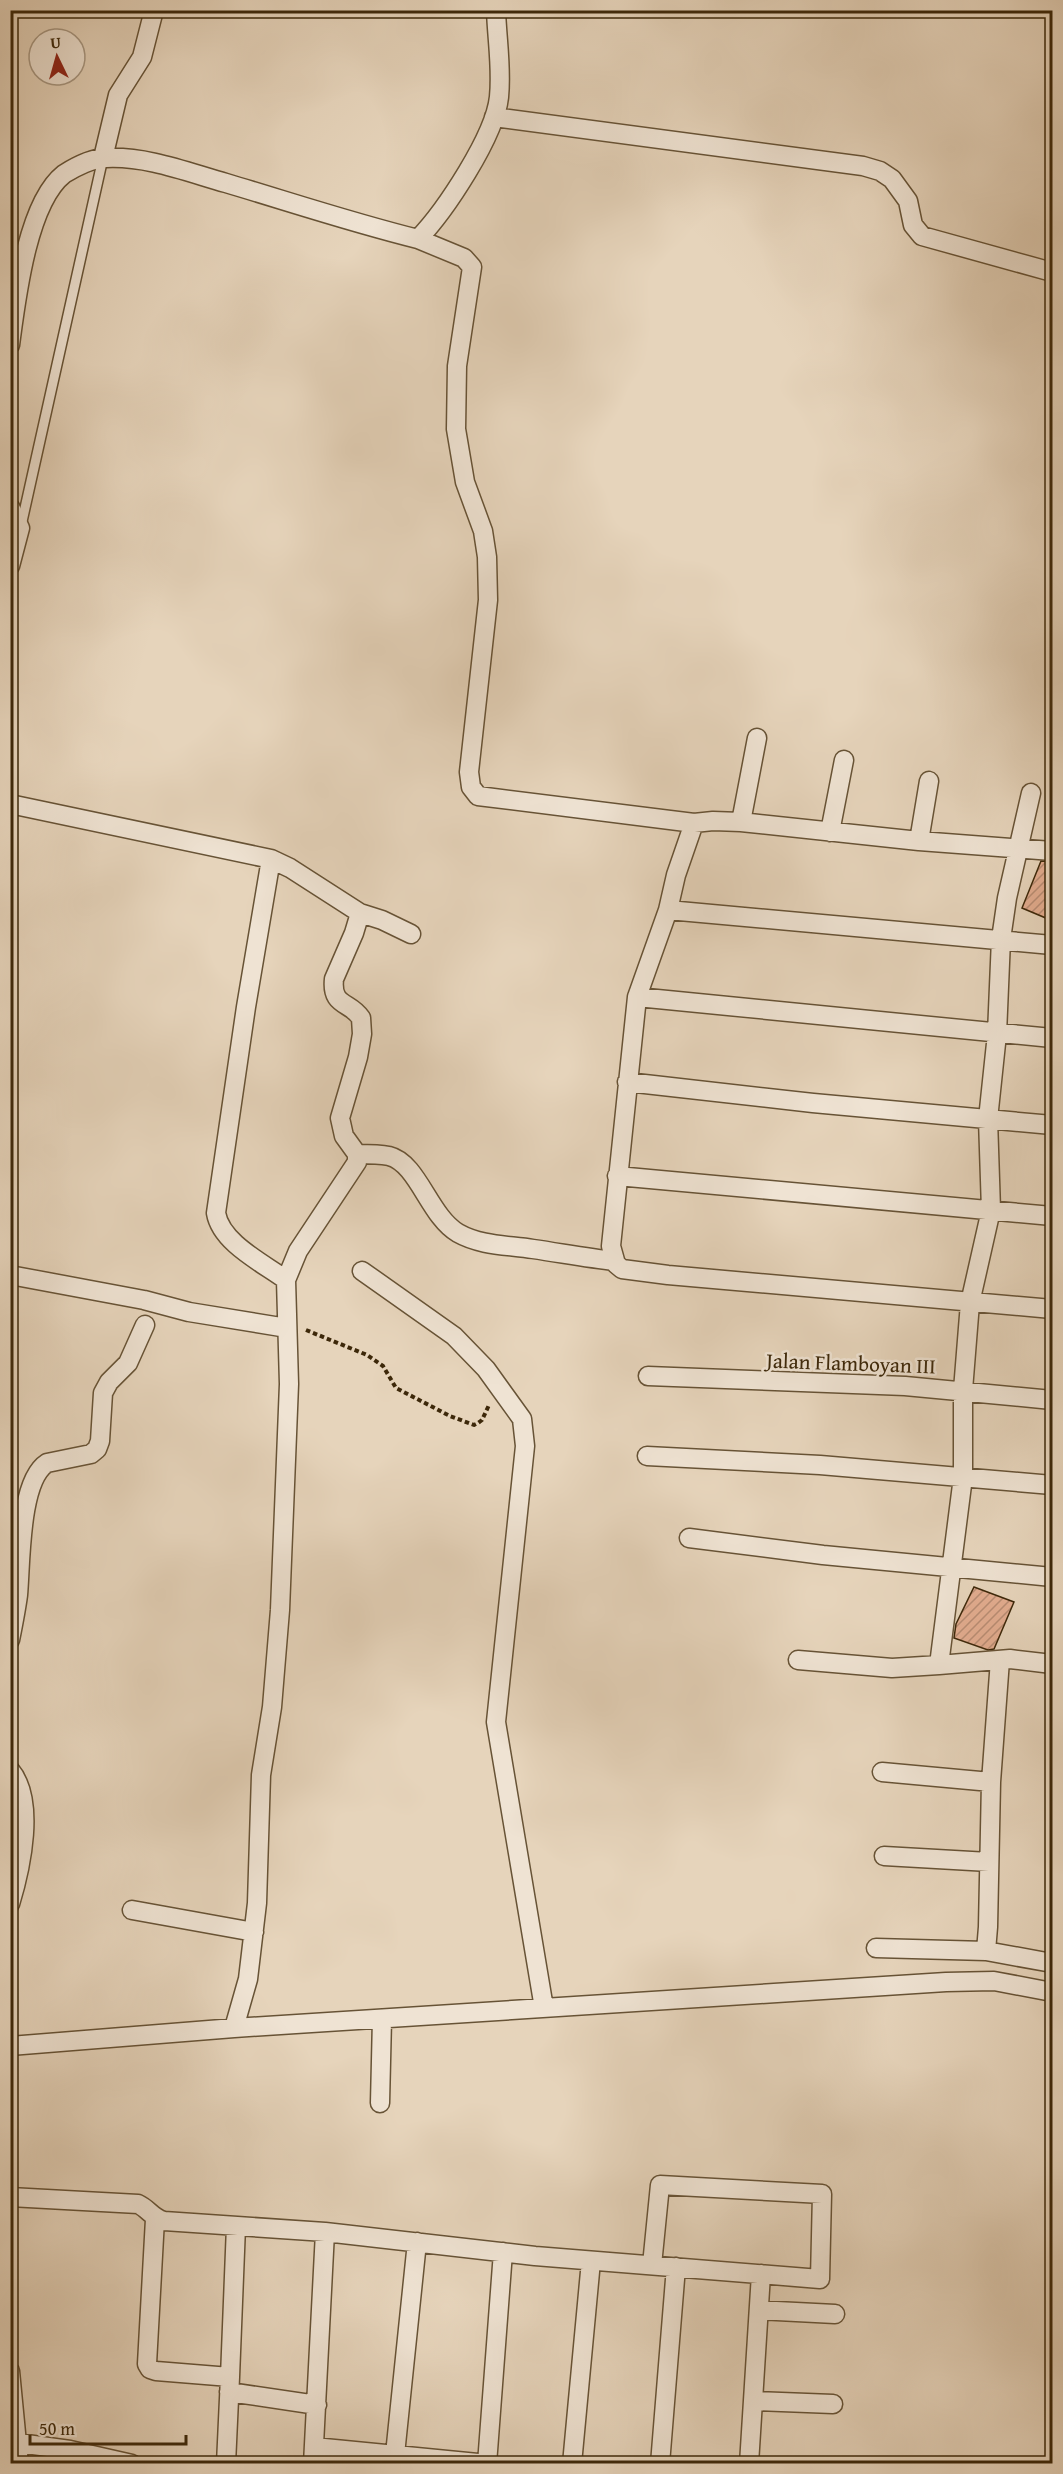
<svg xmlns="http://www.w3.org/2000/svg" width="1063" height="2474" font-family="'Gentium Book Plus',serif">
<style>
.building{fill:url(#building-hatch);stroke:#3d280a;stroke-width:1.5}
.lines{fill:none;stroke-linecap:round;stroke-linejoin:round}
.service-casing{stroke:#675336;stroke-width:12}
.minor-casing{stroke:#675336;stroke-width:21}
.path{stroke:#3d280a;stroke-width:4;stroke-dasharray:4.5 3;stroke-linecap:butt}
.service{stroke:#efe3d3;stroke-width:9}
.minor{stroke:#efe3d3;stroke-width:18}
.labels{text-anchor:middle;dominant-baseline:central;stroke-width:5;stroke-linejoin:round;paint-order:stroke}
.street-label{font-size:21px;fill:#3d280a;stroke:#efe3d3}
</style>
<defs>
<pattern id="building-hatch" width="6" height="6" patternUnits="userSpaceOnUse" patternTransform="scale(1.5)"><rect width="6" height="6" fill="#e3ad90"/><path d="M-1 1l2-2M0 6l6-6M5 7l2-2" fill="none" stroke="#b98d74"/></pattern>
</defs>
<rect width="100%" height="100%" fill="#e6d4bb"/>
<filter id="stains"><feTurbulence type="fractalNoise" baseFrequency=".00333" numOctaves="4"/><feColorMatrix values="0 0 0 0 .2 0 0 0 0 .09 0 0 0 0 .02 0 0 0 .5 -.17"/></filter>
<radialGradient id="worn" r=".72"><stop offset=".6" stop-color="#630" stop-opacity="0"/><stop offset="1" stop-color="#630" stop-opacity=".3"/></radialGradient>
<!-- building -->
<path class="building" d="M1041 861 1053 862V921L1022 908Z
M974 1587 1014 1602 994 1649 988 1650 954 1638 956 1624Z"/>
<g class="lines">
<defs>
<path id="service" d="M21 526 103 158"/>
<path id="minor" d="M494 117 863 166 880 171 892 179 908 201 913 225 922 236 1052 272
M103 158 118 95 142 57 154 10
M418 239 464 258 472 267 457 366 456 429 465 482 483 531 487 557 488 600 469 772 471 787 478 796 694 823 713 821 741 822 919 841 1052 851
M10 345C16 300 27 203 64 174 75 167 93 158 106 158 147 156 187 172 226 183 290 202 353 223 418 239 445 211 495 136 499 97 502 68 497 40 496 10
M10 507 20 528 10 566
M10 804 271 859 290 868 360 913 382 920 411 934
M741 822 757 738
M694 823 676 875 668 910 637 997 611 1246 616 1264 622 1269 668 1275 1052 1309
M830 832 844 760
M919 841 929 781
M271 859 246 1007 216 1213C221 1243 263 1263 286 1280
M668 910 1052 945
M637 997 1052 1038
M627 1082 813 1103 1052 1125
M357 1154C368 1154 379 1154 389 1156 418 1163 429 1216 458 1233 481 1246 508 1245 533 1249 561 1253 587 1258 615 1261
M617 1176 1052 1216
M362 1271 454 1336 486 1369 522 1419 525 1446 496 1722 544 2008
M10 1275 144 1300 189 1312 287 1328
M648 1376 905 1386 1052 1400
M647 1456 820 1465 1052 1485
M689 1538 823 1555 1052 1577
M10 1640C13 1625 16 1610 18 1595 21 1563 19 1481 47 1463L91 1454 97 1449 100 1441 103 1393 109 1382 128 1363 145 1325
M798 1660 892 1668 939 1665 963 1477V1390L970 1303 991 1210 988 1119 997 1034 1001 939 1007 898 1031 793
M939 1665 1010 1659 1052 1664
M10 1770C36 1800 21 1868 10 1904
M991 1782 1000 1660
M884 1856 989 1862
M132 1910 254 1932
M876 1948 986 1951 988 1927 991 1782 882 1772
M986 1951 1052 1963
M234 2028 248 1979 257 1903 261 1775 272 1707 280 1610 289 1384 286 1280 298 1251 357 1162V1154L344 1136 340 1118 358 1057 362 1034 361 1018C350 1001 331 1007 334 979L354 933 360 913
M10 2046 234 2028 946 1982 994 1981 1052 1992
M380 2103 382 2019
M10 2197 138 2204C149 2209 152 2218 164 2221L325 2232 535 2256 820 2279 822 2194 660 2185 652 2265
M155 2219 147 2364 150 2369 156 2371 230 2377 226 2464
M759 2310 835 2314
M10 2371 19 2464
M230 2377 236 2226
M229 2392 317 2405
M753 2401 833 2404
M19 2443 70 2450 132 2464
M314 2447 488 2464
M313 2464 325 2232
M394 2464 417 2242
M487 2464 503 2252
M572 2464 591 2261
M660 2464 676 2267
M749 2464 761 2274"/>
</defs>
<!-- service casing -->
<use href="#service" class="service-casing"/>
<!-- minor casing -->
<use href="#minor" class="minor-casing"/>
<!-- path -->
<path class="path" d="M306 1330 367 1355 383 1366 396 1388 450 1416 474 1425 478 1423 482 1420 489 1405"/>
<!-- service -->
<use href="#service" class="service"/>
<!-- minor -->
<use href="#minor" class="minor"/>
</g>
<g class="labels">
<!-- street labels -->
<g class="street-label">
<text transform="translate(851 1363) rotate(2)">Jalan Flamboyan III</text>
</g>
</g>
<!-- margin -->
<rect width="1063" height="2474" fill="none" stroke="#e6d4bb" stroke-width="36"/>
<rect x="12" y="12" width="1039" height="2450" fill="none" stroke="#3d280a" stroke-width="3"/>
<rect x="18" y="18" width="1027" height="2438" fill="none" stroke="#3d280a" stroke-width="1.5"/>
<!-- north arrow -->
<g transform="translate(57 57) rotate(355)"><circle r="28" fill="#efe3d3" stroke="#a89883" stroke-width="1.5"/>
<path d="M0-4.5L10 22L0 15L-10 22Z" fill="#8f2418"/>
<text y="-9" font-size="16" font-weight="bold" text-anchor="middle" fill="#3d280a">U</text>
</g>
<!-- scale -->
<path d="M30 2435v9h156v-9" fill="none" stroke="#3d280a" stroke-width="3"/>
<text x="39" y="2435" font-size="18" fill="#3d280a" stroke="#efe3d3" stroke-width="4.5" paint-order="stroke">50 m</text>
<rect width="100%" height="100%" filter="url(#stains)"/>
<rect width="100%" height="100%" fill="url(#worn)"/>
</svg>
